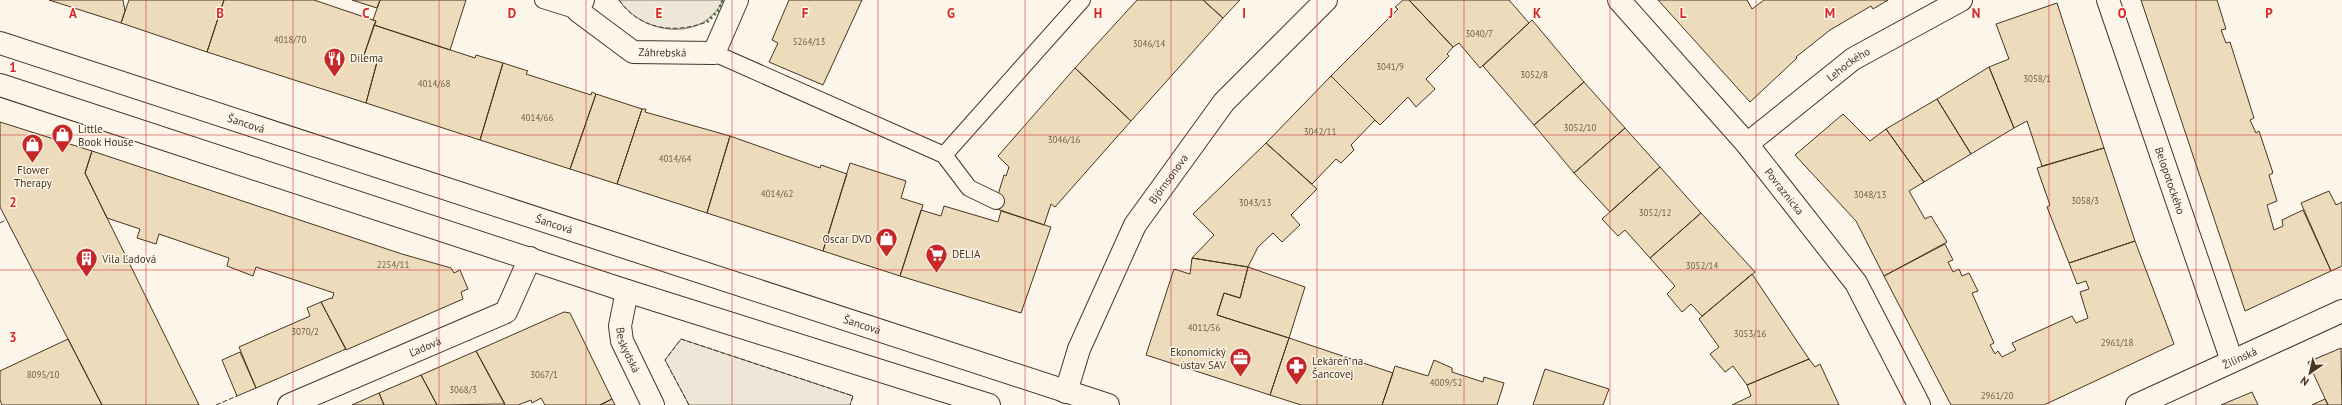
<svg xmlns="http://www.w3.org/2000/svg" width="2342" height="405" font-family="'PT Sans',sans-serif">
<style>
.green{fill:#ede6d9;stroke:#887966}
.building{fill:#ecdcbc;stroke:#4a3520}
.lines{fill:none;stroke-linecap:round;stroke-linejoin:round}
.service-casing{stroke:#4a3520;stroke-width:18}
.minor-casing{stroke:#4a3520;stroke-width:24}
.primary-casing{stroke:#4a3520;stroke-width:24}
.service{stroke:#fbf6e9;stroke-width:16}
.minor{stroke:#fbf6e9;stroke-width:22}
.primary{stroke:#fbf6e9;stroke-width:22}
.hedge{stroke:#436837;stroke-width:3;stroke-dasharray:2 3;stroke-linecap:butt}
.fence{stroke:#4a3520;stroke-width:1;stroke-dasharray:5 2;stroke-linecap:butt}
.grid{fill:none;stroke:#d62828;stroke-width:1;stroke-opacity:0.55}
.labels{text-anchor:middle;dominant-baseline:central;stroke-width:3;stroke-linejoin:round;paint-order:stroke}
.number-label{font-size:9px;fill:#725f47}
.street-label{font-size:11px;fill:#4a3520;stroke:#fbf6e9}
.poi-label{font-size:11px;fill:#4a3520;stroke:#fbf6e9;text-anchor:start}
.grid-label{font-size:13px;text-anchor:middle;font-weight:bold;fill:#d62828;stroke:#fbf6e9;stroke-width:3;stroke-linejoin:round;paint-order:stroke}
</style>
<rect width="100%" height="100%" fill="#fbf6e9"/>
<!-- green -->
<path class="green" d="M619 0H723C703 43 643 35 619 0Z
M681 339 853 396 850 405H689L665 360Z"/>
<!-- building -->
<path class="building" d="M49 0H123L125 11 121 23Z
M129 0H224L207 52 121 23Z
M224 0H314L376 21 363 58 377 62 366 103 207 52Z
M352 0H380L377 8Z
M380 0H466L450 50 374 25 376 21 373 20Z
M789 0H862L823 85 769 62 778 43 772 40Z
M1137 0H1203L1223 18 1131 121 1075 68Z
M1203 0H1240L1223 18Z
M1403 0H1409L1453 47 1447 54 1449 56 1426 79 1435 89 1416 107 1408 97 1380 125 1331 76 1398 9 1395 7Z
M1409 0H1509L1529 23 1480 68 1459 43 1453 47Z
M1658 0H1747L1752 9 1764 0H1888L1873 9 1871 6 1830 30 1796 57 1797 58 1750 102Z
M2141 0H2217L2226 29 2221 30 2226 43 2230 42 2254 118 2250 120 2256 133 2259 131 2273 173 2269 175 2277 201 2267 205 2274 230 2283 226 2282 220 2303 210 2331 271 2245 311Z
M2057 3 2104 148 2042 166 2027 121 2014 128 1989 67 2009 59 1996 24Z
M1532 20 1584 82 1534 125 1483 66Z
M374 25 475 58 476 55 503 63 480 140 366 103 377 62 363 58Z
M503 63 528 71 526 74 591 95 592 92 596 94 570 169 480 140Z
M1989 67 2014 128 1971 154 1937 99Z
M1075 68 1131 121 1055 207 1051 204 1044 225 994 208 1004 175 1006 176 1009 167 998 156Z
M1331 76 1375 120 1351 145 1354 150 1341 163 1336 159 1312 184 1266 143Z
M1584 82 1625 128 1574 173 1534 125Z
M596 94 642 109 617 184 570 169Z
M1937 99 1971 154 1924 182 1886 129Z
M642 109H646L645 112 730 136 707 213 617 184Z
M1843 114 1870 141 1886 129 1924 182 1909 191 1925 219 1931 216 1947 242 1884 276 1856 221 1795 155Z
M0 122 92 151 85 173 199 405H102L0 207Z
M1625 128 1660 167 1610 212 1574 173Z
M730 136 820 168 821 165 847 174 823 251 707 213Z
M1266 143 1317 189 1291 215 1300 225 1282 242 1273 233 1258 247 1248 267 1192 258 1214 235 1193 214Z
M2104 148 2135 241 2069 263 2047 207 2050 205 2037 168Z
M92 151 402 254 451 268 454 273 460 270 468 289 461 292 463 299 346 350 321 302 331 298 332 299 334 293 256 267 253 276 227 266 229 258 159 234 156 244 137 238 140 229 107 218 85 173Z
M850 163 906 181 901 198 923 205 900 276 823 251Z
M1660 167 1701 213 1650 258 1625 230 1618 236 1602 219Z
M2329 191 2336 205 2342 202V266L2331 271 2301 203Z
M944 206 998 222 1001 211 1051 227 1021 313 900 276 921 210 941 216Z
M1701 213 1755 272 1702 316 1691 304 1682 312 1667 294 1675 286 1650 258Z
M2135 241 2174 344 2044 405H1951L1884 276 1945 244 1953 260 1948 262 1953 272 1959 269 1962 276 1969 273 1978 291 1972 293 1994 343 1990 345 1995 354 1998 351 2002 357 2016 350 2012 343 2072 316 2076 323 2088 318 2080 292 2089 289 2086 281 2077 284 2069 263Z
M1192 258 1248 267 1240 298 1224 293 1217 315 1289 338 1270 395 1146 355 1174 269 1190 274Z
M1248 267 1305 287 1289 338 1217 315 1224 293 1240 298Z
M1752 274 1809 359 1747 385 1733 366 1725 372 1710 354 1719 347 1699 319Z
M321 302 346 349 256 388 239 347 310 316 307 308Z
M564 312 570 313 612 399 600 405H545L541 398 532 403 531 400 518 405H505L476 351Z
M1289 338 1393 373 1382 405H1301L1270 395Z
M68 339 102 405H2L0 400V371Z
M2341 348 2342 405H2328L2308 362Z
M476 351 505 404 437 405 421 375Z
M240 352 256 388 237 396 222 360Z
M1809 359 1815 367 1820 364 1839 405H1732L1751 396 1747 385Z
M1434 360 1452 368V372L1458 374 1483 382 1484 377 1504 383 1497 405H1382L1395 366 1428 376Z
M1545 369 1609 389 1603 405H1533Z
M421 375 437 405H384L379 393Z
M2252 392 2258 405H2221Z
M379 393 384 405H352Z
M612 399 615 405H600Z
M2325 399 2328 405H2312Z"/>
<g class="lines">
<defs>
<path id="service" d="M543 0 578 11
M714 53 944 155 1082 0
M944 155 969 188 996 201"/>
<g id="minor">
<path id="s1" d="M583 0 578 11 633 52 714 53 737 0"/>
<path id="s2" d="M1619 0 1747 144 1856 283 1919 405"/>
<path id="s3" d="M2108 0 2232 361"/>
<path id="s4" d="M1747 144 1853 59 1961 0"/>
<path id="s5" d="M627 291 620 326 622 341 653 405"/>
<path id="s6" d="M1066 392 1079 349 1135 225 1224 102 1326 0"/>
<path id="s7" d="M289 405 506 312 530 258"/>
<path id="s8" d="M2137 405 2342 311"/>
</g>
<g id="primary">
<path id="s9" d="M0 43 1108 405"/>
<path d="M0 85 627 291 989 405"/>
</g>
</defs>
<!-- service casing -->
<use href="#service" class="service-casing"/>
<!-- minor casing -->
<use href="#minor" class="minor-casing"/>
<!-- primary casing -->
<use href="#primary" class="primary-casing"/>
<!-- service -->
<use href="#service" class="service"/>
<!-- minor -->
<use href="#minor" class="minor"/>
<!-- primary -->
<use href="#primary" class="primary"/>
<!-- hedge -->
<path class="hedge" d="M707 22 718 11 723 0"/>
<!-- fence -->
<path class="fence" d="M619 0C640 30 674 34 707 22
M0 223 7 219
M216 405 237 396
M689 405 665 360 681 339 853 396 850 405"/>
</g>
<!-- grid -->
<path class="grid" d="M146 0V405M293 0V405M439 0V405M586 0V405M732 0V405M878 0V405M1025 0V405M1171 0V405M1317 0V405M1464 0V405M1610 0V405M1756 0V405M1903 0V405M2049 0V405M2196 0V405M0 135H2342M0 270H2342"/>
<!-- icons -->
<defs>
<symbol id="restaurant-pin" viewBox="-11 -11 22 30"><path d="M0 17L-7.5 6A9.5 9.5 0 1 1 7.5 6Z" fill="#c62828" stroke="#fbf6e9"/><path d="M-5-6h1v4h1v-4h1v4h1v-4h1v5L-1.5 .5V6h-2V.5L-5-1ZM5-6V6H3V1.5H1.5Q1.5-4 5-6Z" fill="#fff"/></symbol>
<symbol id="shop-pin" viewBox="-11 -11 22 30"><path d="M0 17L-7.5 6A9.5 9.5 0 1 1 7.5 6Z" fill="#c62828" stroke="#fbf6e9"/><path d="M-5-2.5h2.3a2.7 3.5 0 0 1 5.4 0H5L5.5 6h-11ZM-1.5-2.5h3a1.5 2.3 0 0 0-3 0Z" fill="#fff"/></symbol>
<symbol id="supermarket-pin" viewBox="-11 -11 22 30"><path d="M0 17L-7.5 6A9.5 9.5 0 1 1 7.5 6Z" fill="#c62828" stroke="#fbf6e9"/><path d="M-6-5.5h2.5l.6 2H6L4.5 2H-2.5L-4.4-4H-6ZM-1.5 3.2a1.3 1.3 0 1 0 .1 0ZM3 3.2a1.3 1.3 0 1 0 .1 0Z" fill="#fff"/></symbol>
<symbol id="building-pin" viewBox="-11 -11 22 30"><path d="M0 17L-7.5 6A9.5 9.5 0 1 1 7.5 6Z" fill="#c62828" stroke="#fbf6e9"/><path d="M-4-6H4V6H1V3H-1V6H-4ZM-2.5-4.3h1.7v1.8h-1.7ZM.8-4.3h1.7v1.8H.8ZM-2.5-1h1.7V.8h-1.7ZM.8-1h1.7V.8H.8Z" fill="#fff"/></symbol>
<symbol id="office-pin" viewBox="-11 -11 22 30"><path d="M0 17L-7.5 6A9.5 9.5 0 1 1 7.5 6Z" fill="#c62828" stroke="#fbf6e9"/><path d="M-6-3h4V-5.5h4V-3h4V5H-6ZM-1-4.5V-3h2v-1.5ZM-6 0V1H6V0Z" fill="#fff"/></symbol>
<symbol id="pharmacy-pin" viewBox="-11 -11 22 30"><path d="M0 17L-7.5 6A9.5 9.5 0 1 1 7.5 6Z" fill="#c62828" stroke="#fbf6e9"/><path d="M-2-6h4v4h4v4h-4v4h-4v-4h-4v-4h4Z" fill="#fff"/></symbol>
</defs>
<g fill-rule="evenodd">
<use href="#restaurant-pin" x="322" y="46" width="25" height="34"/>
<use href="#shop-pin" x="50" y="122" width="25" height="34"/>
<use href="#shop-pin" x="20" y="132" width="25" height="34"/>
<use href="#shop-pin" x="874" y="226" width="25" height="34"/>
<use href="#supermarket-pin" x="924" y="242" width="25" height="34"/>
<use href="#building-pin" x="74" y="246" width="25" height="34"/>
<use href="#office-pin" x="1228" y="346" width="25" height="34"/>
<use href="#pharmacy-pin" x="1284" y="354" width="25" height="34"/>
</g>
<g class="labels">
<!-- number labels -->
<g class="number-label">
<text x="1479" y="33">3040/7</text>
<text x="290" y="39">4018/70</text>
<text x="809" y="41">5264/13</text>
<text x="1149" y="43">3046/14</text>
<text x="1390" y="66">3041/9</text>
<text x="1534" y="74">3052/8</text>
<text x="2037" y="78">3058/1</text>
<text x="434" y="83">4014/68</text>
<text x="537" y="117">4014/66</text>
<text x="1580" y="127">3052/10</text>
<text x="1320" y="131">3042/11</text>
<text x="1064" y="139">3046/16</text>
<text x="675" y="158">4014/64</text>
<text x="777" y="193">4014/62</text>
<text x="1870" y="194">3048/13</text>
<text x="2085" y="200">3058/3</text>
<text x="1255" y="202">3043/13</text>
<text x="1655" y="212">3052/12</text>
<text x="393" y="264">2254/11</text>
<text x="1702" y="265">3052/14</text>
<text x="1204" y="327">4011/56</text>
<text x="305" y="331">3070/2</text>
<text x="1750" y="333">3053/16</text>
<text x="2117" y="342">2961/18</text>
<text x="43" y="374">8095/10</text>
<text x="544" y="374">3067/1</text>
<text x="1446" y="382">4009/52</text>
<text x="463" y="389">3068/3</text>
<text x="1997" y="395">2961/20</text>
</g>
<!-- street labels -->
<g class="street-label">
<text stroke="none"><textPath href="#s1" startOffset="110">Záhrebská</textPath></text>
<text stroke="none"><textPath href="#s4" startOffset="129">Lehockého</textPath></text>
<text stroke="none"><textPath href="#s9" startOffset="259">Šancová</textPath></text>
<text stroke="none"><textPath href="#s6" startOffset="238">Björnsonova</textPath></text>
<text stroke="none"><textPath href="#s3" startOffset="191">Belopotockého</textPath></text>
<text stroke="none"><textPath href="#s2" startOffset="253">Povraznícka</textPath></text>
<text stroke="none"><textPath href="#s9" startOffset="583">Šancová</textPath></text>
<text stroke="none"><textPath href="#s9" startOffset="907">Šancová</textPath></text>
<text stroke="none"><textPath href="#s7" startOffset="148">Ľadová</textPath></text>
<text stroke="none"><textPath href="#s5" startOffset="61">Beskydská</textPath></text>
<text stroke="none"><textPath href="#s8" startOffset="113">Žilinská</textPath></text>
</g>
<!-- poi labels -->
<g class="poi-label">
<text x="350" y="58">Dilema</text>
<text x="78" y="129">Little<tspan x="78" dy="13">Book House</tspan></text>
<text x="33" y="170" text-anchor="middle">Flower<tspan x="33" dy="13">Therapy</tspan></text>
<text x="872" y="239" text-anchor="end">Oscar DVD</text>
<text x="952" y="254">DELIA</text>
<text x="102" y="259">Vila Ľadová</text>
<text x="1226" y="352" text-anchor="end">Ekonomický<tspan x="1226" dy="13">ústav SAV</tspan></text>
<text x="1312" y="361">Lekáreň na<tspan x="1312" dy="13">Šancovej</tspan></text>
</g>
</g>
<g class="grid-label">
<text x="73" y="18">A</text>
<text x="220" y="18">B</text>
<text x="366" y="18">C</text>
<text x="512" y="18">D</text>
<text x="659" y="18">E</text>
<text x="805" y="18">F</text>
<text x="951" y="18">G</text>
<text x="1098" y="18">H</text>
<text x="1244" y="18">I</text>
<text x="1391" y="18">J</text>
<text x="1537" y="18">K</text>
<text x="1683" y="18">L</text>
<text x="1830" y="18">M</text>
<text x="1976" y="18">N</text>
<text x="2122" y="18">O</text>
<text x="2269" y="18">P</text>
<text x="13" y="72">1</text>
<text x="13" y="207">2</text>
<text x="13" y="342">3</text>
</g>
<!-- north arrow -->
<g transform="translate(2310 373) rotate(214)" stroke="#fbf6e9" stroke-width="3" paint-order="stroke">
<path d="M0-3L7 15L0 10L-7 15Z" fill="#4a3520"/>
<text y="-6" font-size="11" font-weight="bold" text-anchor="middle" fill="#4a3520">N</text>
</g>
</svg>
